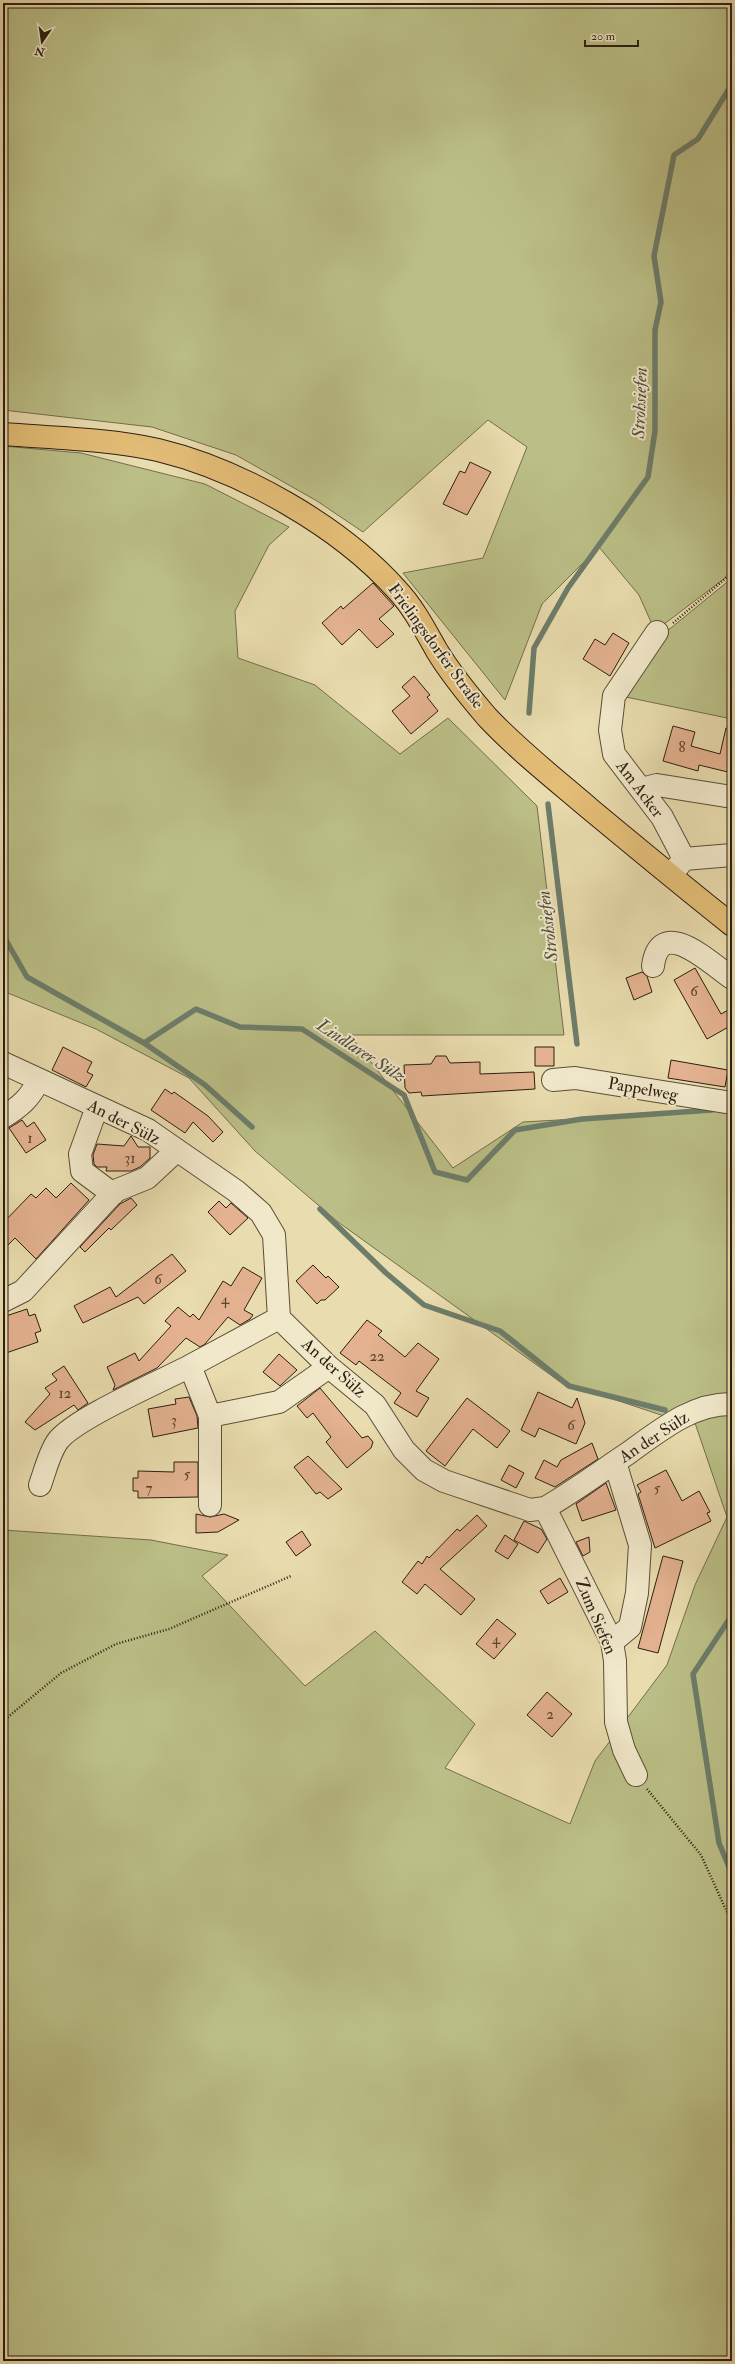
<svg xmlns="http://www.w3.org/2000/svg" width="735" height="2364" font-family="'IM FELL Double Pica',serif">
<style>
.green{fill:#bbbf87;stroke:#736e4c}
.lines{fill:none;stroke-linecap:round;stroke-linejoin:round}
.stream{stroke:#6d7d6a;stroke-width:5.5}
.building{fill:#e4b290;stroke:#2b1e11}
.minor-casing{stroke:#5a4e38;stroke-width:24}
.major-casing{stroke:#2b1e11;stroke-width:24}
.path{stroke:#2b1e11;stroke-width:2.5;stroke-dasharray:1 2;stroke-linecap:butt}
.minor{stroke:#f1e8ca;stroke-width:22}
.major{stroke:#e4be77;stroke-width:22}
.labels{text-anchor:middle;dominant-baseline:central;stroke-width:4;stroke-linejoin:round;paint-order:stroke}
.number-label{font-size:15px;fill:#594331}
.street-label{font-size:17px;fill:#2b1e11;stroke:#f1e8ca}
.water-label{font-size:18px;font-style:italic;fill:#4c4d3e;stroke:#f1e8ca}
</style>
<rect width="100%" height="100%" fill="#e9dcae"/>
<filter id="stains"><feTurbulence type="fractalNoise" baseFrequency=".005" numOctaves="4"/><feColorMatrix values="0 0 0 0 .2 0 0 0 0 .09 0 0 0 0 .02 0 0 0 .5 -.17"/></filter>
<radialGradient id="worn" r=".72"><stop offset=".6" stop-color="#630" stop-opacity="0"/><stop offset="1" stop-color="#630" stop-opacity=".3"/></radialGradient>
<!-- green -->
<path class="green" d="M3 3H732V568L725 578 655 631 639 595 599 547 542 604 505 700 403 573 483 558 527 447 488 420 363 532 317 501 236 455 152 427 3 410Z
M3 446 81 453 205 484 289 527 269 545 235 611 238 658 315 685 400 754 448 718 537 806 564 1035H350L453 1168 523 1122 732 1110V1399L694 1400 667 1417 559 1381 338 1222 255 1151 189 1078 96 1029 3 991Z
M732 578V719L621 696 660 634 671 628Z
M732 1413V2361H3V1530L151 1540 228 1555 202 1576 305 1686 375 1631 475 1724 445 1768 570 1824 595 1761 667 1665 695 1585 727 1517 694 1420Z"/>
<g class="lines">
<!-- stream -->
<path class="stream" d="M529 713 534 648 568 588 648 477 655 431V330L661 302 654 256 674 155 698 139 732 84
M548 804 577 1044
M3 935 27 977 144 1043 196 1009 240 1027 302 1029 404 1095 435 1172 467 1180 515 1130 582 1119 712 1110
M144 1043 205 1085 252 1127
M320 1209 386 1273 424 1305 500 1331 569 1386 665 1410
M731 1418H732
M732 1615 693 1674 719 1843 732 1874"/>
</g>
<!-- building -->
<path class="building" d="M470 462 491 472 467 515 443 504 460 471 465 473Z
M373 583 394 606 379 619 394 634 377 648 359 629 342 645 322 623 341 606 343 609Z
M613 633 629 643 610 676 583 659 595 639 605 645Z
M414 676 430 695 427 697 438 711 411 734 392 711 410 696 402 687Z
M673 726 695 732 691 746 720 754 726 728 732 729V773L699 765 698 771 663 761Z
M695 968 721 1014 732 1008V1025L707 1039 674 980Z
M642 972 647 976 652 992 634 1000 626 978Z
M63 1047 92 1062 87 1072 93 1075 86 1087 52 1070Z
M535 1047H554V1066H535Z
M436 1056H446L450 1063 480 1062V1074L534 1072 535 1089 422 1096 421 1092 409 1093 405 1088 404 1065 431 1064Z
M671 1060 728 1070 725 1087 668 1078Z
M165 1089 172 1094 174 1092 208 1116 223 1132 213 1142 193 1122 185 1133 151 1110Z
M22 1120 27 1127 34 1122 46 1140 26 1153 9 1128Z
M131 1136 138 1147H150V1158L140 1167 131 1171H106L107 1167H97L94 1164 93 1155 97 1144 124 1146Z
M71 1183 89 1200 36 1259 15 1238 3 1250V1223L31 1194 36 1198 46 1188 56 1198Z
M131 1198 137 1205 111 1230 109 1228 85 1252 80 1247 120 1204Z
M219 1201 226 1208 231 1203 248 1218 230 1235 208 1212Z
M172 1254 186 1271 144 1304 138 1297 83 1323 74 1306 110 1287 116 1297Z
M313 1265 326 1278 328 1276 339 1287 325 1300H321L317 1304 296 1281Z
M243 1267 262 1278 244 1310 253 1315 250 1319 240 1325 228 1317 205 1344 200 1347 186 1338 157 1368 113 1390 115 1385 107 1367 135 1353 139 1361 171 1326 165 1321 178 1307 190 1317 193 1314 199 1320 223 1281 231 1286Z
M27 1309 29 1316 35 1314 41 1331 35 1333 38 1342 3 1354V1317Z
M367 1320 382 1331 378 1335 405 1357 418 1343 439 1359 416 1391 429 1398 417 1417 394 1403 401 1393 359 1361 356 1365 340 1353Z
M279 1354 297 1370 280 1386 263 1372Z
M64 1366 88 1403 78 1410 74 1405 35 1430 25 1422 50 1394 45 1388 57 1380 52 1374Z
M320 1388 362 1438 368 1436 373 1442 371 1448 347 1468 326 1442 331 1437 313 1413 307 1418 297 1406Z
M538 1392 572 1408 577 1398 585 1423 576 1444 539 1428 535 1437 521 1430Z
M189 1397 197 1416 198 1428 153 1437 148 1409 176 1404 175 1399Z
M467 1398 510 1431 497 1448 473 1429 445 1466 426 1451Z
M592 1443 598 1459 555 1487 535 1478 544 1460 557 1467 561 1460Z
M308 1456 342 1489 328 1499 320 1492 316 1494 294 1467Z
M174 1462H198V1497L138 1498V1491H133V1478H138V1471L174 1472Z
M509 1465 524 1473 516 1488 501 1480Z
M666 1470 682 1501 699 1491 710 1512 707 1513 711 1521 655 1548 638 1494 641 1492 637 1485Z
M606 1483 616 1510 582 1521 576 1504Z
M196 1514 210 1517 224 1514 239 1520 218 1532 196 1533Z
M477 1515 487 1526 440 1569 475 1599 461 1615 425 1584 417 1594 402 1582 418 1561 422 1564 427 1556 429 1558 457 1529 460 1531Z
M524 1521 541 1529 547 1539 538 1553 514 1540Z
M302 1531 311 1545 296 1556 286 1542Z
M505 1535 518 1544 508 1559 495 1551Z
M589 1537 590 1552 583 1556 576 1542Z
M663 1556 683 1561 658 1653 638 1648Z
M560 1578 568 1592 548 1604 540 1591Z
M497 1619 516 1634 494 1659 476 1644Z
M547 1692 572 1714 552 1737 527 1715Z"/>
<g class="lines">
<defs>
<path id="minor" d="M657 632 614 696 610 730 614 754 662 817 684 859 671 875
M642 789 657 785 732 797
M684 859 732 855
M653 966C660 913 712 965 732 978
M3 1063 148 1130 236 1191 261 1213 274 1235 279 1318 329 1367 375 1405 404 1450 424 1470 444 1481 530 1510 545 1508C573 1492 600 1472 627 1454 658 1432 692 1403 732 1404
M553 1080 575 1078 732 1103
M97 1107 80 1154 82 1171 113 1194
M3 1117C20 1107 30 1098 39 1080
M3 1301 23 1291 115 1191 147 1178 176 1151
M279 1318 190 1366 210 1416 279 1402 329 1367
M40 1485C45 1471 49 1454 57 1442 73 1419 162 1381 190 1366
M210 1505V1416
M545 1508 612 1642 615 1661 616 1722 624 1750 636 1775
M612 1642 630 1627 637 1593 640 1545 615 1462"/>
<path id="major" d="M3 434C54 438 108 439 158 450 241 470 340 526 397 590 414 608 425 630 437 651 451 674 469 696 487 717 518 750 555 779 590 809 637 848 684 887 732 925"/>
</defs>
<!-- minor casing -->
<use href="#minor" class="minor-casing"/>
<!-- major casing -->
<use href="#major" class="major-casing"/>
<!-- path -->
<path class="path" d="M673 623 732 573
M3 1721 61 1673 116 1644 169 1629 291 1576
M647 1789 701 1855 732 1923"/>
<!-- minor -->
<use href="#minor" class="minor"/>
<!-- major -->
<use href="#major" class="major"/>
</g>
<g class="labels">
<!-- number labels -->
<g class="number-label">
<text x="682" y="747">8</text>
<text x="694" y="991">6</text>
<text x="30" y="1138">1</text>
<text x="130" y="1158">31</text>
<text x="158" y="1279">6</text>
<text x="225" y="1299">4</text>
<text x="377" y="1356">22</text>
<text x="65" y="1393">12</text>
<text x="174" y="1420">3</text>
<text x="571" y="1425">6</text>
<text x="187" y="1474">5</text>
<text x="149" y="1488">7</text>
<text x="657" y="1488">5</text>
<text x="496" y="1639">4</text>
<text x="550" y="1714">2</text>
</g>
<!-- street labels -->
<g class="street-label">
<text transform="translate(436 646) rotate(54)">Frielingsdorfer Straße</text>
<text transform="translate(640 789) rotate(53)">Am Acker</text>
<text transform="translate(643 1089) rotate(10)">Pappelweg</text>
<text transform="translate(124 1122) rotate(27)">An der Sülz</text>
<text transform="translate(334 1368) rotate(42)">An der Sülz</text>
<text transform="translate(654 1437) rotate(-33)">An der Sülz</text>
<text transform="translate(596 1616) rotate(67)">Zum Siefen</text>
</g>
<!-- water labels -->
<g class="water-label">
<text transform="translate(640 403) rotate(-88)">Strohsiefen</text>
<text transform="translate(548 926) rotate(-97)">Strohsiefen</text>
<text transform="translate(361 1051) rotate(33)">Lindlarer Sülz</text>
</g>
</g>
<!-- margin -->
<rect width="735" height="2364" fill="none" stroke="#e9dcae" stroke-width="16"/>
<rect x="4" y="4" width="727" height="2356" fill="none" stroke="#2b1e11" stroke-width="2"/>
<rect x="8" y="8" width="719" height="2348" fill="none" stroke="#2b1e11"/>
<!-- north arrow -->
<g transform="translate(42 42) rotate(193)" stroke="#f1e8ca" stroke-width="3" paint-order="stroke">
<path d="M0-3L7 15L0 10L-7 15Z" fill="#2b1e11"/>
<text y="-6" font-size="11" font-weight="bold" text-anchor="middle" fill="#2b1e11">N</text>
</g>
<!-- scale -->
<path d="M585 40v6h53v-6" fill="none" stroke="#2b1e11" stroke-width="2"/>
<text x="591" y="40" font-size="12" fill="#2b1e11" stroke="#f1e8ca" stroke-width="3" paint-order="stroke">20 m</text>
<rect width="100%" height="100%" filter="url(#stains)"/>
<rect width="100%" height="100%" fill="url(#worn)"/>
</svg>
